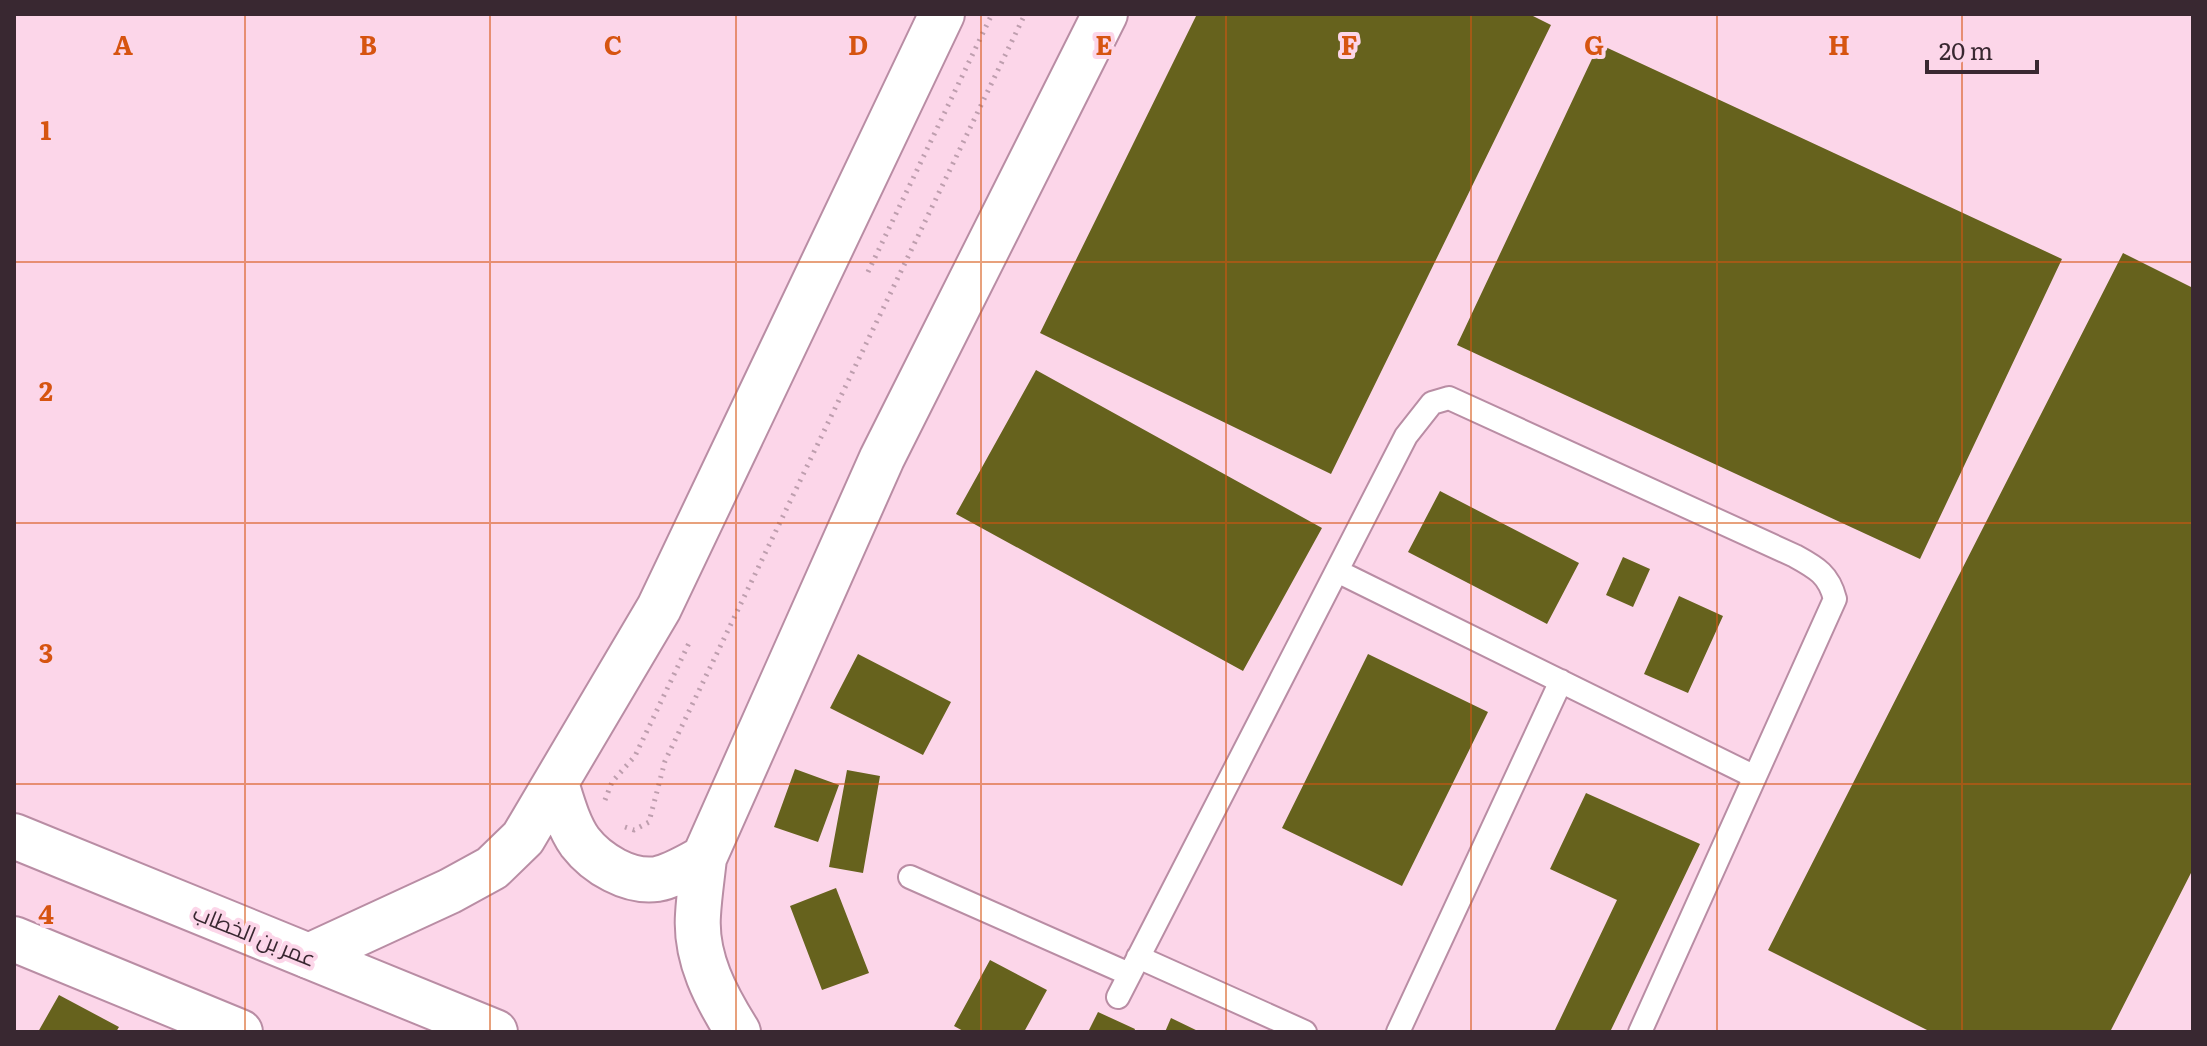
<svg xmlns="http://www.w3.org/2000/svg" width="2207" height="1046" font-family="Literata,Cairo,serif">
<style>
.building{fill:#66621d}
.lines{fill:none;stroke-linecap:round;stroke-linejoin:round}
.service-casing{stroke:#b98da4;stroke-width:26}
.minor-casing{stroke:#b98da4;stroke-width:48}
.tertiary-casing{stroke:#b98da4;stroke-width:48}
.path{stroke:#be9eae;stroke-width:5;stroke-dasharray:2 6;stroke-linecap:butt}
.service{stroke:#fff;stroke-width:22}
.minor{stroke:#fff;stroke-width:44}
.tertiary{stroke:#fff;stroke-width:44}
.grid{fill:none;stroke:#d65410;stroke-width:2;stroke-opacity:0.55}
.labels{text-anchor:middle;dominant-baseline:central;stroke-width:8;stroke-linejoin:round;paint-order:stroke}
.street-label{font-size:22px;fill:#392831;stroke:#fcd6e9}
.grid-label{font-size:26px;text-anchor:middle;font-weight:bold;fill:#d65410;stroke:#fcd6e9;stroke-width:8;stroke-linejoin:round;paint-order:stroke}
</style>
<rect width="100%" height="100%" fill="#fcd6e9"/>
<!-- building -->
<path class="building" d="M1197 14H1529L1551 25 1331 474 1040 333Z
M1599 44 2062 259 1920 559 1457 345Z
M2123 253 2193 288V869L2110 1032H1931L1768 950Z
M1036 370 1322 528 1243 671 956 514Z
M1440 491 1579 563 1547 624 1408 552Z
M1623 557 1650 569 1633 607 1606 595Z
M1679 596 1723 616 1688 693 1644 674Z
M858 654 951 702 923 755 830 708Z
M1368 654 1488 712 1402 886 1282 828Z
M795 769 839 785 818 842 774 827Z
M847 770 880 776 863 873 829 867Z
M1586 793 1700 844 1610 1032H1554L1617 900 1550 869Z
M836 888 869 973 822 990 790 906Z
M990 960 1047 990 1024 1032H965L954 1026Z
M59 995 119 1027 116 1032H38Z
M1098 1012 1135 1029 1134 1032H1088Z
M1171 1018 1200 1032H1165Z"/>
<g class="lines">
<defs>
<path id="service" d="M1337 571 1755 777
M910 877 1129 974
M1138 957 1305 1032
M1118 997 1406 436 1432 403 1449 398 1795 556C1817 568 1829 575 1835 599L1640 1032
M1398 1032 1561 681"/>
<path id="minor" d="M556 783C562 802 568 825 580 842 597 864 629 883 657 879 673 876 690 865 704 858
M309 956 450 891 492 868 523 838 659 608 942 14
M738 1032C716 997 695 958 698 915 699 896 702 877 704 858L882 458 1105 14"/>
<path id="tertiary" d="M14 836 495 1032
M14 939 240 1032"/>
</defs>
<!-- service casing -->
<use href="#service" class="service-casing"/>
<!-- minor casing -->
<use href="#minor" class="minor-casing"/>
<!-- tertiary casing -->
<use href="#tertiary" class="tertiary-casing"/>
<!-- path -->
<path class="path" d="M868 272 992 14
M605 800 612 782 635 756 690 641
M625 827 634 830 649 822 665 761 1025 14"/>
<!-- service -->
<use href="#service" class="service"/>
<!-- minor -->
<use href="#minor" class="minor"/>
<!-- tertiary -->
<use href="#tertiary" class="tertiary"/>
</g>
<!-- grid -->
<path class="grid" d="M245 14V1032M490 14V1032M736 14V1032M981 14V1032M1226 14V1032M1471 14V1032M1717 14V1032M1962 14V1032M14 262H2193M14 523H2193M14 784H2193"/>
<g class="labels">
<!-- street labels -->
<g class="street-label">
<text transform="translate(255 934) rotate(22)">عمر بن الخطاب</text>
</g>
</g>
<g class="grid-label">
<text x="123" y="55">A</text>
<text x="368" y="55">B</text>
<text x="613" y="55">C</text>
<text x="858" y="55">D</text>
<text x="1104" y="55">E</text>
<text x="1349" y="55">F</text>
<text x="1594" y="55">G</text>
<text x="1839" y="55">H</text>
<text x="46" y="140">1</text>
<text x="46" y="401">2</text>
<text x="46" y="663">3</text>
<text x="46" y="924">4</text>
</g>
<!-- border -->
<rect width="2207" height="1046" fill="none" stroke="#392831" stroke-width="32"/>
<!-- scale -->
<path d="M1927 60v12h110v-12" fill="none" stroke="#392831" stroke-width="4"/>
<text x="1939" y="60" font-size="24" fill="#392831" stroke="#fcd6e9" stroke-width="6" paint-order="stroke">20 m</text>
</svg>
